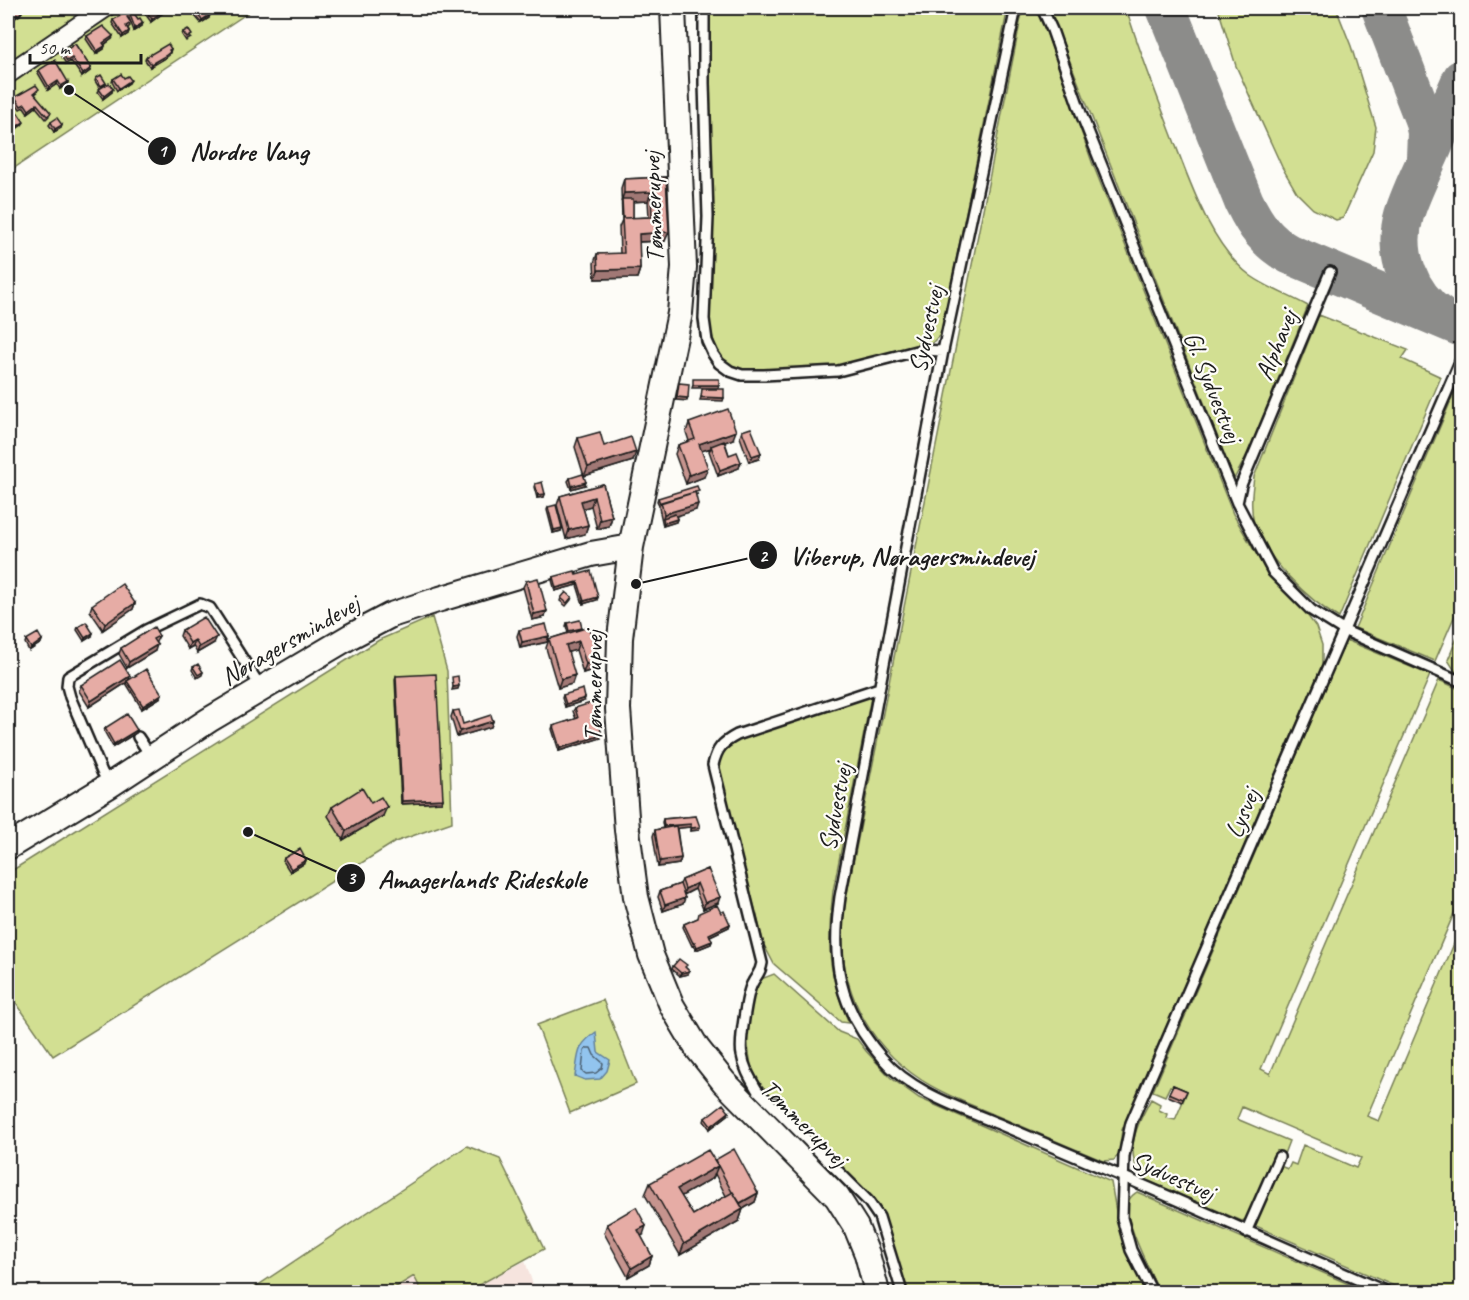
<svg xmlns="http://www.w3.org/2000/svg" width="1469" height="1300" font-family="Caveat,sans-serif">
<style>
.built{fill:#f6e4de}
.green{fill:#d2df92;stroke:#777e57;stroke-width:1.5}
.water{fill:#92c4ee;stroke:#63819a;stroke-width:1.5}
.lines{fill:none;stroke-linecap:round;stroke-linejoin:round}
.shore{stroke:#4b5f70;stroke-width:1.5}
.taxiway{stroke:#8c8c8a;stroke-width:40}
.lane-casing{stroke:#1c1c1c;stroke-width:14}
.street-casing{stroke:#1c1c1c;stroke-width:22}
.secondary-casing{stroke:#1c1c1c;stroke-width:28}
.lane{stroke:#fdfcf7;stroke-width:9}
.street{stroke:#fdfcf7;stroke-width:18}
.secondary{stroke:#fdfcf7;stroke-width:24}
.wall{fill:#c6948e;stroke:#1c1c1c;stroke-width:1.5;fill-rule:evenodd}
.shaded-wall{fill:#a17874;stroke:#1c1c1c;stroke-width:1.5}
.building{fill:#e6aca5;stroke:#1c1c1c;stroke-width:1.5}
.labels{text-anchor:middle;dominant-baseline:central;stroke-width:4.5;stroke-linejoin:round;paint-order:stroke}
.street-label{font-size:26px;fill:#1c1c1c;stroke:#fdfcf7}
.leader{fill:none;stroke:#1c1c1c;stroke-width:2}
.callout-dot{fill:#1c1c1c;stroke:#fdfcf7;stroke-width:2}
.mark-label{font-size:18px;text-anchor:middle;font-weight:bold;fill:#fff}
.callout-label{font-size:27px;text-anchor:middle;font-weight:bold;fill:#1c1c1c;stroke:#fdfcf7;stroke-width:4.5;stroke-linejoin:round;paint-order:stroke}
</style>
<rect width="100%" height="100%" fill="#fdfcf7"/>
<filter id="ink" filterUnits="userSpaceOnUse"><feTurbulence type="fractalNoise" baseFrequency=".0167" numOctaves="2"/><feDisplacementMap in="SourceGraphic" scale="12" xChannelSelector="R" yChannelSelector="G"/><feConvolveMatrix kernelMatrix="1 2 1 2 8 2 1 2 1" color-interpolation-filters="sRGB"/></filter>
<g filter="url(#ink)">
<!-- built -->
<path class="built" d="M525 1261 535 1290 530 1292H466Z
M414 1275 422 1292H388Z"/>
<!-- green -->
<path class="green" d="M8 8H255L8 172Z
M708 8H1008L941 334 930 345 917 346 835 367 745 372 728 365 717 353 708 320 712 224 708 118Z
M1023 8H1037L1039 11 1092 162 1233 514 1266 571 1302 608 1316 627 1322 645V665L1122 1130 1119 1154 1114 1160 1104 1161C1067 1146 1031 1130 995 1115 970 1104 942 1094 920 1079 867 1044 837 985 843 920 844 906 847 893 850 879Z
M1049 8H1126C1139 50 1155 91 1171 133 1189 179 1210 246 1251 276 1268 288 1290 296 1308 306L1249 451 1234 479Z
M1218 8H1336L1351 46 1376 127 1373 151 1343 218 1336 220 1313 209 1297 193 1282 167 1236 66Z
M1319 315 1408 350 1402 359 1441 377 1339 618C1308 600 1265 558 1254 523 1250 508 1252 492 1254 477Z
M1461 385V601L1435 661 1355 628 1455 391Z
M432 617 447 671 452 822 395 842 53 1056 8 991V873L379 640Z
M1461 628V674L1455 671 1448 660Z
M1346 640 1430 675 1261 1069 1270 1074 1439 680 1461 690V897L1367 1116 1379 1121 1461 927V1292H1408L1256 1226 1254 1221 1277 1165 1288 1169 1291 1163 1296 1165 1303 1145 1356 1168 1361 1158 1242 1107 1237 1119 1289 1141 1284 1154 1277 1152 1248 1218 1242 1221 1143 1179C1123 1151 1136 1127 1151 1099L1160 1104 1159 1110 1167 1114 1166 1118 1175 1120 1187 1092 1170 1086 1165 1096 1153 1091Z
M871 697 833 891C827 945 827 972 849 1023L841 1022 774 964 764 945 717 761C722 750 727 744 738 739L863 698Z
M774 974 839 1032 857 1039 866 1051 891 1078 919 1098 1111 1182 1118 1223 1126 1247 1145 1292H907L882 1215 862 1187 767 1093 752 1072 746 1033 750 1007 755 987 761 979Z
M603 1000 636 1084 570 1113 537 1025Z
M467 1146 500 1159 544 1249 466 1292H422L414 1276 388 1292H248Z
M1137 1192 1367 1292H1159C1152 1274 1123 1220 1128 1203 1129 1197 1133 1195 1137 1192Z"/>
<!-- water -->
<path class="water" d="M596 1032 598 1052 610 1060 607 1071 600 1079 585 1080 575 1076C579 1053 576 1046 596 1032Z"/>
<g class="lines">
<!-- shore -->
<path class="shore" d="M587 1048H591L594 1055 603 1063 602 1068 596 1073 586 1074 582 1071 584 1051Z"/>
<!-- taxiway -->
<path class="taxiway" d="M1166 8 1244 202C1255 225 1267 242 1289 254L1462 327
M1381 8 1424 119 1427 132 1426 158
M1441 317C1409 296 1393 253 1404 215 1410 195 1420 175 1429 155 1440 130 1451 104 1462 79"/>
<defs>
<path id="lane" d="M704 8V83L708 217 704 319 707 341 713 354 719 363 730 371 742 375H764L838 371 920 350 943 351
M1016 8 943 351 840 897C831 961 838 1007 882 1058 911 1092 958 1107 999 1124 1037 1140 1075 1156 1112 1172 1204 1211 1295 1253 1387 1292
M1042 8 1052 30 1082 116 1237 503 1273 572 1311 610 1343 630 1462 682
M1237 503 1241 485 1330 272
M879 688 737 735C722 743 717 748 713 765L762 963C760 975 756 975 752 984 747 993 739 1044 742 1055 744 1068 750 1078 757 1090L868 1201 879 1217 902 1292
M138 737 152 758
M110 785 102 772 70 697 67 686 68 677 146 630 200 604 210 608 262 689
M1246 1232 1279 1157
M1152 1292 1131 1250 1122 1218 1124 1156 1131 1123 1462 357"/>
<path id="street" d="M8 74 105 8"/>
<path id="secondary" d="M673 8 684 267 680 313 631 547 620 638 618 709 627 830 636 897 651 955 672 1006 697 1048 724 1082 837 1197 856 1227 867 1254 877 1292
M8 847 110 785 209 720 351 636 391 615 440 599 591 554 631 547"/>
</defs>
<!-- lane casing -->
<use href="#lane" class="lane-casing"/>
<!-- street casing -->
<use href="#street" class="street-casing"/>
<!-- secondary casing -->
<use href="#secondary" class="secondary-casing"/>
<!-- lane -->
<use href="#lane" class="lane"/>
<!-- street -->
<use href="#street" class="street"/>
<!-- secondary -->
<use href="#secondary" class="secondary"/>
</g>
<!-- wall -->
<path class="wall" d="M141 8H162L163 13 151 22Z
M131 9 142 26 134 31 129 18 128 19 130 26 128 28 129 31 128 34 122 38 112 23 113 20Z
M196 13 209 14V18L201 23 195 16Z
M183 32 191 38 186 41 182 35Z
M87 36 112 39 104 45V49L96 54 86 39Z
M75 44 91 68 90 71 82 77 71 61 66 64 61 56 62 53Z
M171 49 169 55 164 59 150 67 145 60 146 57Z
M39 70 68 82 67 85 60 89 57 84 48 90 38 73Z
M96 78 112 92 103 99 98 92 100 89 95 81Z
M124 78 129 83 117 91 112 82 113 79Z
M38 92 35 94 49 116 46 119 36 107 28 113 24 107 20 109 14 100 15 97Z
M51 122 62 125 61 128 54 132 49 125Z
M666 177 665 241 639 242 640 269 637 278 595 279 594 263 597 254H620L619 227 622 220 621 188 624 179ZM648 201 649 217 633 218V202Z
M689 423 733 439 725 442 729 455 739 468 718 476 709 451 711 448 701 451 704 477 686 484 675 454 678 445 689 441 686 432Z
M742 431 761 453 759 459 749 462 740 437Z
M578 438 604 446 633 461 584 476 575 447Z
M570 478 585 485 571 489 568 481Z
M535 484 545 494 544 497 537 498 534 487Z
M603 484 612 517 609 526 597 529 591 506 583 508 588 525 585 534 566 539 557 505 560 496Z
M698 494 695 495 696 510 676 516 677 519 676 522 663 526 659 508V505L657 501 658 498Z
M548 507 562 528 561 531 553 533 547 510Z
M576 575 598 597 597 600 583 604 577 585 555 591 552 580 553 577Z
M526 581 545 617 532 620 523 587Z
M572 597 571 600 566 606 560 601 561 598Z
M135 603 133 609 103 630 90 611 92 605Z
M567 623 581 629 599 660 596 669 583 673 576 650 568 652 572 684 558 688 546 648 549 639 568 633 566 626Z
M78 627 92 636 84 641 77 630Z
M182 630 214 643 197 653 193 646 188 649 180 636Z
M519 630 549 636 547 642 520 648 517 636Z
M159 636 156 642 155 651 127 668 119 654 121 648Z
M26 640H42L41 643 29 651 25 643Z
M193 667 203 672 202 675 197 678 192 670Z
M130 676 129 679 161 697 142 709 126 683 89 707 79 691 81 685Z
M396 676 443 799 442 802 401 804 395 679Z
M563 695 584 701 565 707 562 698Z
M575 708 602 735 601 738 559 751 552 729 553 726 576 719 573 711Z
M453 711 463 724 493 721 491 727 457 737 451 717Z
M105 728 136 733 113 747 104 731Z
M371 803 383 816 343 840 328 816 332 807Z
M696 816 699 830 690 831V827L677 828 681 858 679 864 658 867 653 836 655 830 663 828 662 822 663 819Z
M284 858 306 860 305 863 290 872 283 861Z
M708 869 718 903 703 909 695 889 684 895 683 904 663 911 658 897 660 891 680 884 682 880Z
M721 913 730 924 729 927 710 936 712 941 711 944 696 950 694 945 692 946 683 927 684 924 698 918Z
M673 966 686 968 689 971 688 974 680 976 672 969Z
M1173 1085 1187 1091 1182 1102 1168 1096Z
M728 1115 710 1129 704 1121 705 1118Z
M714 1160 758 1193 755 1202 743 1209 739 1221 680 1255 645 1195 650 1183ZM715 1174 726 1196 693 1215 681 1196 713 1178Z
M607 1224 643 1235 641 1236 652 1256 649 1265 628 1277 604 1233Z"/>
<!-- shaded-wall -->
<path class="shaded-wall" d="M164 10 163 13 151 22 152 19Z
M22 12 20 15 8 23 9 20Z
M210 15 209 18 201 23 202 20Z
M143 23 142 26 134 31 135 28Z
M129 31 128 34 122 38 123 35Z
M113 36 112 39 102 46 103 43Z
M105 46 104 49 96 54 97 51Z
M170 52 169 55 164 59 150 67 151 64Z
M91 68 90 71 82 77 83 74Z
M131 80 129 83 117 91 119 88Z
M58 81 57 84 48 90 49 87Z
M68 82 67 85 60 89 61 86Z
M113 89 112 92 103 99 104 96Z
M37 104 36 107 28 113 29 110Z
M24 122 22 125 8 135V132Z
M62 125 61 128 54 132 55 129Z
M651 192 648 201 622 202V199L621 202 624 193Z
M669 232 665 241 635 242 639 234Z
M640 269 637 278 595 279 598 270Z
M693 385H719L718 388H692Z
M677 397 688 398 687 401 676 400Z
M701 397 724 398 723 401 700 400Z
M736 431 733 439 712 447 711 446V448L695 453 699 444Z
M636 452 633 461 584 476 588 467Z
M761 453 759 459 749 462 752 456Z
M741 462 739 468 718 476 720 470Z
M708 468 704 477 686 484 689 475Z
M586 482 585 485 571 489 572 486Z
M545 494 544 497 537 498 538 495Z
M594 497 591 506 578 510 581 501Z
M698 504 696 510 664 520 663 518 664 514Z
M612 517 609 526 597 529 600 520Z
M677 519 676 522 663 526 664 523Z
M588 525 585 534 566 539 569 530Z
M562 528 561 531 553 533 554 530Z
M578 582 577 585 555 591 556 588Z
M598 597 597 600 583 604 584 601Z
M135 603 133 609 103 630 105 624Z
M547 611 545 617 532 620 534 614Z
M93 633 92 636 84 641 85 638Z
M549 636 547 642 520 648 522 642Z
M217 637 214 643 197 653 199 647Z
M42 640 41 643 29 651 31 648Z
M195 640 193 646 188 649 190 643Z
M579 641 576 650 562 654 566 645Z
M157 645 155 651 127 668 129 662Z
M599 660 596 669 583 673 586 664Z
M575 675 572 684 558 688 561 679Z
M130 676 128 682 127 681 126 683 89 707 91 701Z
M459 686 458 689 452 690 453 687Z
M162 694 161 697 142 709 143 706Z
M585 698 584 701 565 707 566 704Z
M493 721 491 727 457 737 460 731Z
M137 730 136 733 113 747 114 744Z
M602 735 601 738 559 751 560 748Z
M443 799 442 802 401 804 402 801Z
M387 807 383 816 343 840 346 831Z
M691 824 690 827 663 830 664 826Z
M700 827 699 830 690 831 691 828Z
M681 858 679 864 658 867 660 861Z
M306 860 305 863 290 872 291 869Z
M697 883 695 889 683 895 685 889Z
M720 897 718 903 703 909 705 903Z
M685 898 683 904 663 911 665 905Z
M730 924 729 927 708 937 709 934Z
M712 941 711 944 696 950 697 947Z
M689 971 688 974 680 976 681 973Z
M729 1112 728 1115 710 1129 711 1126Z
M718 1166 713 1178 673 1201 677 1189Z
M758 1193 755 1202 736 1213 739 1204Z
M743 1209 739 1221 680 1255 684 1244Z
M646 1226 643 1235 635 1239 638 1230Z
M652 1256 649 1265 628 1277 632 1268Z"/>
<!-- building -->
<path class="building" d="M8 8H19L22 12 9 20 8 17Z
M144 8H162L164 10 152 19Z
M204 8H208L210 11 208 12 210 15 202 20 196 13Z
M131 9 138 19 140 18 143 23 135 28 130 15 127 17 131 23 126 26 129 31 123 35 113 20Z
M103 26 113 36 103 43 105 46 97 51 87 36Z
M188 29 192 35 187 38 183 32Z
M75 44 91 68 83 74 72 58 67 61 62 53Z
M168 44 171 49 169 50 170 52 165 56 151 64 146 57Z
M55 60 68 82 61 86 58 81 49 87 39 70Z
M121 74 124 78 128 76 131 80 119 88 113 79Z
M101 75 106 83 101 86 96 78Z
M109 83 113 89 104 96 99 89Z
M36 85 39 89 34 93 51 113 47 116 37 104 29 110 25 104 21 106 15 97Z
M14 112 15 114 18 113 24 122 8 132V115Z
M57 118 62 125 55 129 51 122Z
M8 136H9L13 143 8 147Z
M666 177 669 232 639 234 640 269 598 270 597 254 624 253 622 218 652 217 651 192 624 193V179Z
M622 199H633V218H623Z
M693 379H719V385H693Z
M679 383 689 384 688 398 677 397Z
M702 389H724V398L701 397Z
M728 409 736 431 699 444 708 468 689 475 678 445 695 439 689 423Z
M751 428 761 453 752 456 742 431Z
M600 432 604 446 631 437 636 452 588 467 578 438Z
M724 441 729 455 737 452 741 462 720 470 711 446Z
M583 474 586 482 572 486 570 478Z
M542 482 545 494 538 495 535 484Z
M603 484 612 517 600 520 594 497 581 501 588 525 569 530 560 496Z
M697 486 699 491 660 503 658 498Z
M695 492 698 504 664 514 661 502Z
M556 505 562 528 554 530 548 507Z
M675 514 677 519 664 523 663 518Z
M575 571 576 575 591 571 598 597 584 601 578 582 556 588 553 577Z
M538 578 547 611 534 614 526 581Z
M122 584 135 603 105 624 92 605Z
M566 592 572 597 567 603 561 598Z
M204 617 217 637 199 647 195 640 190 643 182 630Z
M580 620 582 628 569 631 567 623Z
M86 622 93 633 85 638 78 627Z
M546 624 549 636 522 642 519 630Z
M154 627 159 636 153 639 157 645 129 662 121 648Z
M589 627 599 660 586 664 579 641 566 645 575 675 561 679 549 639Z
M38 633 42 640 31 648 26 640Z
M120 660 130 676 91 701 81 685Z
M198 664 203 672 198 675 193 667Z
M146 669 162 694 143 706 127 681Z
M436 674 443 799 402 801 396 676Z
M458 676 459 686 453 687 452 677Z
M583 689 585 698 566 704 563 695Z
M594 702 602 735 560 748 553 726 578 718 575 708Z
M459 710 463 724 491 715 493 721 460 731 453 711Z
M127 714 137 730 114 744 105 728Z
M362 788 371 803 381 797 387 807 346 831 332 807Z
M696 816 700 827 691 828V824L664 826 663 819Z
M676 826 681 858 660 861 655 830Z
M300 849 306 860 291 869 284 858Z
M708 869 720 897 705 903 697 883 685 889 682 880Z
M680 884 685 898 665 905 660 891Z
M717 905 721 913 724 911 730 924 709 934 712 941 697 947 695 942 693 943 684 924 698 918 699 913Z
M679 959 687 965 685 967 689 971 681 973 673 966Z
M1173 1085 1187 1091 1183 1099 1169 1093Z
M723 1104 729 1112 711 1126 705 1118Z
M734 1149 758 1193 740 1203 733 1192H732L715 1160Z
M708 1150 718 1166 677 1189 693 1215 733 1192 743 1209 684 1244 650 1183Z
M636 1207 646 1226 638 1230 652 1256 632 1268 607 1224Z"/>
</g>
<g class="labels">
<!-- street labels -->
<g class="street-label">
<text transform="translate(653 207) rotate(-92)">Tømmerupvej</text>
<text transform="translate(926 329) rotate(-78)">Sydvestvej</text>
<text transform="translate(1276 345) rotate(-68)">Alphavej</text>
<text transform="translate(1213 387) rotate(68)">Gl. Sydvestvej</text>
<text transform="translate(290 640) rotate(-30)">Nøragersmindevej</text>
<text transform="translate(593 686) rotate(-90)">Tømmerupvej</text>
<text transform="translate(835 807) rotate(-79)">Sydvestvej</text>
<text transform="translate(1242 813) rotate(-67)">Lysvej</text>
<text transform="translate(804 1123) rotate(45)">Tømmerupvej</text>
<text transform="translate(1173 1176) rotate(24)">Sydvestvej</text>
</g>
</g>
<!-- callouts -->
<path class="leader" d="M69 90L162 151M636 584L763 555M248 832L351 878"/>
<g class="callout-dot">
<circle cx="69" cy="90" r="6"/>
<circle cx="636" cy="584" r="6"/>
<circle cx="248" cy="832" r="6"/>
<circle cx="162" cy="151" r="15"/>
<circle cx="763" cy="555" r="15"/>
<circle cx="351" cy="878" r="15"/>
</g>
<g class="mark-label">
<text x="162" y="157">1</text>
<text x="763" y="562">2</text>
<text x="351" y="884">3</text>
</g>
<g class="callout-label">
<text x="249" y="160">Nordre Vang</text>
<text x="912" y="565">Viberup, Nøragersmindevej</text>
<text x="482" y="888">Amagerlands Rideskole</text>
</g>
<!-- margin -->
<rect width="1469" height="1300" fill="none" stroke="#fdfcf7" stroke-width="30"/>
<rect x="15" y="15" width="1439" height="1270" fill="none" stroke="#1c1c1c" stroke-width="2" filter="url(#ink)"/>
<!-- scale -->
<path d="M30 54v9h111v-9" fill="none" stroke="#1c1c1c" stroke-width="3"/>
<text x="39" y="54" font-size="18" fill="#1c1c1c" stroke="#fdfcf7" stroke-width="4.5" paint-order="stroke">50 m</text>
</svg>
